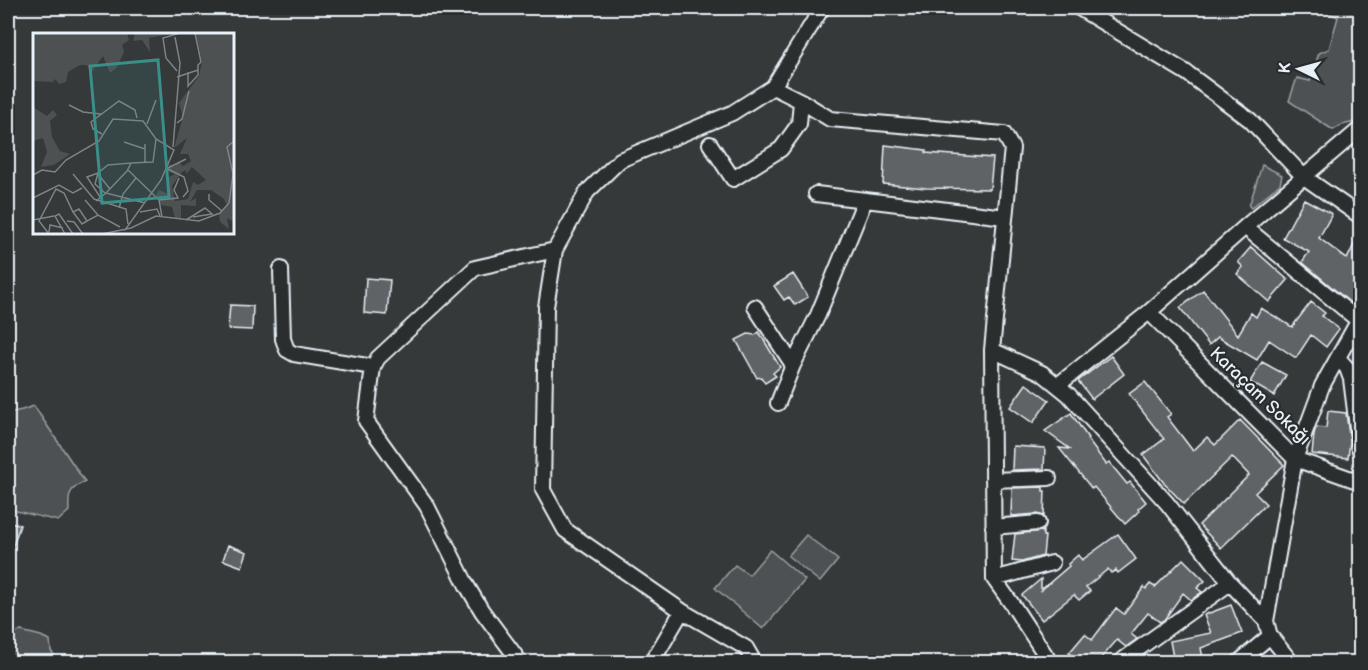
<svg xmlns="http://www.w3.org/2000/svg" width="1368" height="670" font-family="'Balsamiq Sans',sans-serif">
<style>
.green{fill:#4d5152;stroke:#9aa1a5;stroke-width:1.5}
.building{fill:#5f6365;stroke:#e8f1f8;stroke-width:1.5}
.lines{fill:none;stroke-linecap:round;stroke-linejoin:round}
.minor-casing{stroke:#e8f1f8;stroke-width:18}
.minor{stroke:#2a2d2e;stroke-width:14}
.labels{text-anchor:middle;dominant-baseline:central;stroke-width:4.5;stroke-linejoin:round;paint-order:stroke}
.street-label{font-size:18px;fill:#e8f1f8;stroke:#2a2d2e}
.inset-road{fill:none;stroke:#7d8386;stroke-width:1.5}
.view{fill:#3a8f8a;fill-opacity:0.15;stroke:#3a8f8a;stroke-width:3}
.inset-edge{fill:none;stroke:#e8f1f8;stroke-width:3}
</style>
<rect width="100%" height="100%" fill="#35393a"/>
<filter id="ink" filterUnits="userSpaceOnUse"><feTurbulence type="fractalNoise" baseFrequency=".0167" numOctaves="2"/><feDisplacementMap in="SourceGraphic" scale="12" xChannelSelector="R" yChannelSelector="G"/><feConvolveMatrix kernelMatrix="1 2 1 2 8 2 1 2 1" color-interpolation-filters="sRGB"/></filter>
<g filter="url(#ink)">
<!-- green -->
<path class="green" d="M1288 8H1360V119L1359 121 1342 125 1333 130 1289 101 1297 78 1310 81 1319 53 1329 49 1338 17 1317 8 1302 13Z
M1262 165 1282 175 1280 184 1251 208 1249 206Z
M34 406 85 482C69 488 68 495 69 511L58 521 8 509V413L22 410Z
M806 535 838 560 820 582 788 556Z
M770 550 805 580 763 629 715 588 735 565 749 575Z
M21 631 41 636 50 641 51 651 60 662H8V635Z"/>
<!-- building -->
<path class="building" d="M885 145 926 150V153L993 158 990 189 926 188 883 184Z
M1304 199 1332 214 1319 238 1347 259 1360 232V298L1354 306 1302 262 1309 252 1283 238Z
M1251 247 1288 280 1269 302 1237 274 1243 267 1238 262Z
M793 274 808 297 795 305 789 297 784 300 774 286Z
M366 278 390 280 387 315 364 313Z
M1203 290 1238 335 1251 313 1256 317 1261 308 1292 327 1311 302 1325 313 1322 316 1339 329 1326 347 1311 335 1296 358 1269 340 1257 360 1218 337 1209 345 1180 308Z
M230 305 253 306 252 330 228 329Z
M759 332 780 367 773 373 776 376 765 383 761 377 757 378 736 340 748 334 755 335Z
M1111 356 1124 374 1092 399 1078 381Z
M1262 362 1286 375 1274 396 1250 382Z
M1145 382 1171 414 1167 417 1193 451 1207 437 1215 445 1240 420 1284 465 1255 493 1266 504 1221 548 1199 525 1249 475 1232 457 1184 504 1164 483 1143 455 1164 439 1129 394Z
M1026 384 1049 400 1033 423 1010 407Z
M1328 411 1346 413 1350 441 1348 458 1312 454 1314 434 1316 427 1326 428Z
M1071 413 1088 438 1087 439 1106 464 1109 462 1127 484 1130 482 1146 502 1138 509 1139 511 1125 524 1094 487 1092 489 1059 448 1070 449 1045 431Z
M1013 446 1045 448 1044 469 1012 470Z
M1043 487V491H1045L1044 516 1037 514 1011 516 1012 488Z
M8 521 20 525 10 555H8Z
M1043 531V536H1045L1043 556 1022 562 1012 561 1015 534Z
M1118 534 1136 559 1118 573 1116 570 1111 573 1108 569 1086 587 1090 591 1079 600 1074 595 1042 620 1022 595 1041 579V590L1069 566 1068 564 1078 555 1082 560Z
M228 545 247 552 242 567 223 560Z
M1183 559 1205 581 1197 588 1202 592 1191 600 1183 593 1164 620 1160 622 1148 613 1131 634 1137 639 1126 647 1117 640 1097 663H1080L1069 653 1085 634 1092 640 1116 608 1124 614 1144 587 1146 589 1150 584 1155 587Z
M1231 605 1242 633 1201 648 1204 663H1174L1170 641 1211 633 1204 615Z"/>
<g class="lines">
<defs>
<path id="minor" d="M1079 8 1187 73 1250 120 1304 177 1360 216
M773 87 801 101 830 119 1004 134 1012 148 992 350
M710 144 733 179 781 149 799 124 801 101
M816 194 1005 217
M1245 227 1359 321
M281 269 283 339 287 350 294 354 373 367
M755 307 793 365
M1149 312 1295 459 1360 482
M1338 358 1347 368 1351 379 1360 451
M1058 385 1149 312 1245 227 1360 129
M778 403 793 365 818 315 865 200
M993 480 1049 478
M993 527 1038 523
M994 579 1052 563
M1266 621 1295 459 1322 386 1360 318
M520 662 482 611 467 586 427 506 366 421 373 367 378 358 475 268 555 250
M652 662 682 611
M754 662 746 648 682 611 565 530 543 490 546 307 555 250 587 192 620 160 732 113 773 87 822 8
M1050 662 1014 607 994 579 992 350 1042 373 1068 394 1167 503 1230 583 1266 621 1270 636 1291 662
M1120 662 1230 583
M1239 662 1270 636"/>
</defs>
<!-- minor casing -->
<use href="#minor" class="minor-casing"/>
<!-- minor -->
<use href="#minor" class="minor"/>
</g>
</g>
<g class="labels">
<!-- street labels -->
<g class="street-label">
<text transform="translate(1260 396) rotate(44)">Karaçam Sokağı</text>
</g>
</g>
<!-- overview -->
<g transform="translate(33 33)">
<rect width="201" height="201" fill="#35393a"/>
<path d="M0 0H94L96 7 89 12 91 19 84 34 77 40 70 23 58 40 54 32H47L35 39 33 49 26 51 22 46 20 49 0 48ZM102 0H144L116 5 117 19 109 7 100 8ZM163 0H201V189L194 185 196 196 187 189 186 182 194 173 191 166 178 157H164L157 169 163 165V173L148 172V186L142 185 139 174 128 172 123 162 126 157 135 161 134 145 142 141 133 138 136 131 142 133 146 129 150 133 158 128 155 121H147L154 105 141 115 150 84 146 70 166 43 169 29ZM159 134 173 147 165 152 160 149 155 166 142 168 139 153 149 139 153 137V141ZM0 74 14 83 20 77 24 82 17 88 19 104 27 118 37 121 21 132 8 134 14 119 10 105 0 108Z" fill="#4d5152" fill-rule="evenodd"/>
<path class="inset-road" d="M144 38 133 25 130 5 147 0M155 39V53L165 42V32L168 29 162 0M144 44 165 37M36 72 50 79 68 81M144 90 149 86 156 58M114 91 123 67M69 101 60 96 58 89 86 68 102 77 104 85M91 109 112 116M140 114 147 30 142 4M98 130 120 129 123 106M112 130V111M133 135 151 144 155 158 150 164M135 135 153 126M95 137 126 167M65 140 54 144 67 164M40 141 61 166 93 176 95 191M65 141 77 156M0 142 9 137 22 139 33 127 66 108 80 86 110 88 123 106 141 117 128 147 92 197M73 160 112 170M176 161V167L189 178M0 165 26 152 40 160 49 155M52 167 65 182M63 168 73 160 94 138 98 130 75 132 65 140 62 151 72 160M86 175 90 161 103 145M40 179 49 191 54 188M107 179 124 176 127 183M129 184 126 167 145 165 141 157 146 145M0 187 21 183M153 187 172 175 179 181 160 184M34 188 41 189 50 201M16 199 17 192 30 195M16 201 6 188 23 156 31 160 40 179 46 176 54 188 65 182 87 194M32 201 22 183 26 181 40 201M69 201 98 195 123 183 166 188 187 180 196 170 200 141 194 114 201 108"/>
<path class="view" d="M125 27 136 164 69 170 57 33Z"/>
<rect width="201" height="201" class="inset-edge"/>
</g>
<!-- margin -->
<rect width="1368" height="670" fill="none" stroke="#2a2d2e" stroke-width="30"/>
<rect x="15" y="15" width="1338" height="640" fill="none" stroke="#e8f1f8" stroke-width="2" filter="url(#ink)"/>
<!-- north arrow -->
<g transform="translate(1299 69) rotate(275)" stroke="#2a2d2e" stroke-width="4.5" paint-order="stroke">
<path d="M0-4.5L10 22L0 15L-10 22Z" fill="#e8f1f8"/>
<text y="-9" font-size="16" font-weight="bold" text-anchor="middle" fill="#e8f1f8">K</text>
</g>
</svg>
